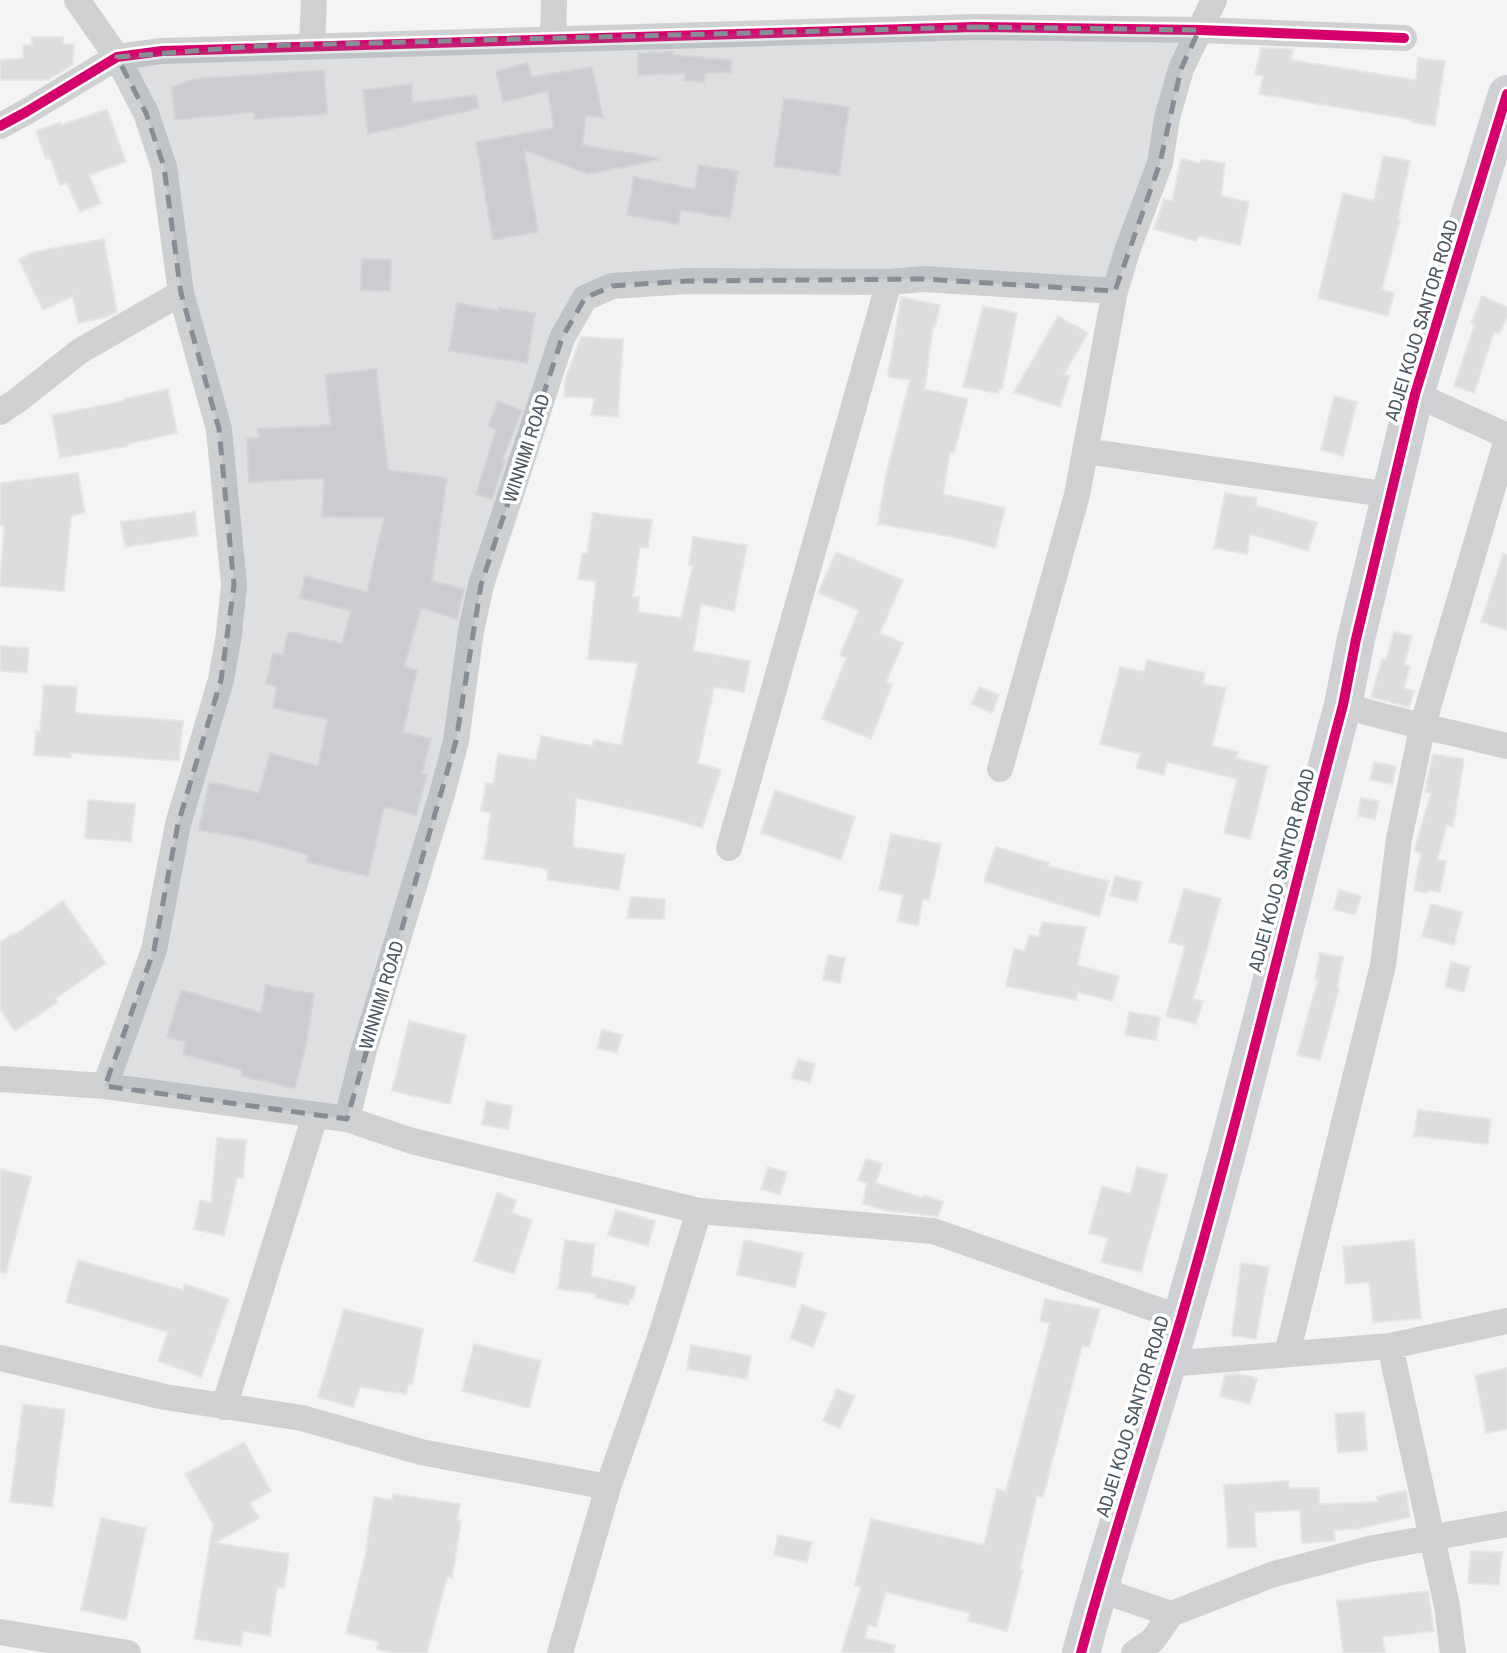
<svg xmlns="http://www.w3.org/2000/svg" width="1507" height="1653" font-family="'Archivo Narrow',sans-serif">
<style>
.building{fill:#ddddde;stroke:#e5e6e7;stroke-width:2}
.lines{fill:none;stroke-linecap:round;stroke-linejoin:round}
.street{stroke:#ced0d2;stroke-width:26}
.secondary{stroke:#ced0d4;stroke-width:38}
.cycleway-casing{stroke:#fff;stroke-width:15}
.cycleway{stroke:#d6006c;stroke-width:10}
.marked{fill:#868d94;fill-opacity:0.2;stroke:#868d94;stroke-width:5;stroke-dasharray:14 9;stroke-linejoin:round}
.labels{text-anchor:middle;dominant-baseline:central;stroke-width:7;stroke-linejoin:round;paint-order:stroke}
.street-label{font-size:19px;fill:#4a5661;stroke:#fff}
</style>
<rect width="100%" height="100%" fill="#f4f4f4"/>
<!-- building -->
<path class="building" d="M32 37H63V44H74L73 65 48 80H0V60L23 58V45H32Z
M1261 48 1293 49 1291 60 1416 80 1418 58 1445 61 1435 126 1412 122 1413 120 1259 94 1263 76 1255 75Z
M673 52V55L732 60 731 72 705 73 704 82 684 80 685 73 638 75V53Z
M528 63 532 77 592 67 603 118 586 116 582 145 659 158V160L588 174 524 150 538 232 493 240 476 142 554 128 548 91 503 102 496 71Z
M324 70 327 114 255 119 254 112 175 120 172 87 194 79Z
M412 84V103L476 95 479 108 368 134 363 90Z
M784 98 849 107 839 175 774 166Z
M107 109 126 162 89 175 101 203 80 212 67 183 60 185 50 157 46 159 36 131 60 122 61 125Z
M1383 156 1410 161 1398 219 1400 220 1382 289 1394 293 1388 316 1318 298 1343 193 1374 201Z
M1181 159 1200 163 1201 160 1225 163 1221 196 1249 202 1240 245 1198 236 1196 241 1154 229 1164 199 1172 201Z
M699 165 738 171 730 218 681 210 678 224 627 215 634 177 695 189Z
M104 239 117 312 107 317 78 323 73 296 43 310 19 260 34 252Z
M362 259 391 260 390 291 361 290Z
M1482 296 1507 307V316L1499 334 1494 332 1474 393 1454 386 1475 324 1471 323Z
M901 297 940 305 935 327 933 326 925 389 968 399 954 453 950 452 943 494 1005 508 995 548 954 537 878 524 886 475 910 380 888 377Z
M457 303 499 311V308L535 313 527 363 449 351Z
M983 306 1017 313 1002 389 999 388 998 393 963 387Z
M1058 316 1088 333 1064 374 1070 376 1060 407 1014 392Z
M581 337 623 339 618 417 591 415 595 398 564 397 565 380Z
M376 369 388 470 447 478 432 581 464 589 457 619 421 608 404 667 417 670 403 732 431 739 422 773 427 774 416 815 384 807 368 876 307 862 308 855 259 841 199 830 209 782 259 793 270 753 318 766 328 719 273 708 277 686 266 684 273 653 283 655 288 632 342 643 351 611 300 598 305 576 367 592 384 518 322 517 324 478 249 482 247 439 259 438 258 429 331 425 325 375Z
M168 389 177 433 128 444V446L60 458 52 415 124 401V399Z
M1334 396 1357 402 1343 456 1321 450Z
M498 401 522 411 502 460 505 461 492 499 476 494 496 430 488 426Z
M78 473 85 513 71 516 64 591 0 586 4 525H0V483Z
M1225 493 1257 498 1256 505 1317 523 1308 551 1250 534 1247 554 1214 548Z
M195 512 198 536 125 547 121 522Z
M593 513 652 520 648 548 640 547 633 597H639L638 612 681 618 693 565H689L693 537 747 545 734 611 701 604 693 651 750 661 744 692 714 687 698 763 721 770 702 828 666 817 576 798 573 847 625 855 619 890 547 880 548 869 484 859 491 813 481 811 486 783 493 784 498 754 536 760 541 736 592 746 594 740 621 745 638 663 588 659 596 581 578 579 582 554H587Z
M836 552 903 580 880 633 903 643 886 682 892 685 871 739 822 719 846 658 840 655 859 610 818 593Z
M1503 554 1507 555V630L1481 622Z
M1394 632 1412 636 1404 665 1410 666 1404 688 1414 691 1409 707 1371 697 1382 659 1386 660Z
M0 646 29 648 27 673 0 671Z
M1147 660 1205 673 1203 684 1226 688 1212 746 1238 752 1236 758 1268 766 1250 839 1224 833 1237 779 1167 762 1164 775 1136 768 1140 754 1100 744 1120 667 1144 672Z
M44 685 77 687 75 713 183 721 179 761 71 753V758L34 755 36 731H40Z
M979 687 999 695 992 713 971 704Z
M1433 754 1464 759 1453 826 1447 825 1437 860 1446 861 1440 892 1428 890 1427 893 1414 890 1421 853 1414 851 1431 793 1425 792Z
M1374 762 1396 766 1392 784 1370 780Z
M775 790 855 817 841 860 761 833Z
M1361 798 1379 801 1375 819 1358 816Z
M88 800 135 804 131 842 85 838Z
M891 834 941 844 929 900 923 899 918 926 898 921 903 895 879 890Z
M996 847 1049 863 1048 866 1109 881 1099 917 984 881Z
M1115 876 1141 882 1137 902 1110 896Z
M1184 889 1221 899 1193 999 1203 1001 1196 1024 1166 1016 1185 946 1169 942Z
M1339 890 1361 896 1355 915 1334 909Z
M631 897 665 899 664 919 627 918Z
M63 901 106 963 56 998 58 1002 15 1031 0 1009V942L13 934 14 935Z
M1431 904 1462 912 1454 945 1422 936Z
M1042 922 1086 927 1077 965 1119 976 1112 1001 1078 992 1076 1000 1006 986 1014 949 1025 951 1029 935 1039 937Z
M1320 953 1343 957 1337 988 1339 989 1320 1060 1297 1055 1318 979H1315Z
M828 955 845 958 840 983 823 980Z
M1451 962 1470 967 1464 992 1445 987Z
M266 985 314 994 306 1045 295 1088 241 1076 242 1070 183 1054 186 1042 167 1037 181 990 261 1013Z
M1129 1012 1160 1017 1156 1040 1125 1035Z
M409 1021 466 1035 450 1104 392 1091Z
M602 1030 622 1035 617 1053 597 1048Z
M798 1059 815 1064 810 1083 792 1078Z
M486 1101 512 1106 508 1129 482 1125Z
M1418 1110 1491 1119 1488 1144 1414 1136Z
M217 1138 246 1140 243 1178H237L224 1236 194 1229 200 1200 211 1203Z
M866 1159 882 1164 876 1183 923 1198 924 1195 943 1202 938 1216 888 1211 863 1204 867 1183 858 1180Z
M768 1167 787 1172 780 1195 761 1189Z
M1137 1167 1167 1175 1141 1272 1101 1262 1108 1238 1089 1233 1102 1186 1130 1194Z
M0 1169 31 1177 6 1273 0 1272Z
M497 1193 516 1200 512 1213 532 1220 514 1274 474 1261Z
M616 1210 655 1221 648 1246 608 1235Z
M565 1240 595 1244 591 1276 636 1286 633 1299H630L628 1305 596 1298 597 1294 558 1289Z
M744 1240 803 1253 795 1287 737 1275Z
M1414 1240 1421 1318 1373 1323 1369 1282 1346 1284 1343 1247Z
M78 1260 183 1290 185 1284 229 1299 201 1377 158 1361 168 1332 66 1302Z
M1241 1263 1269 1267 1256 1339 1232 1336Z
M1045 1299 1100 1309 1089 1347 1082 1346 1043 1497 1037 1496 1020 1569 1023 1570 1007 1631 968 1621 970 1613 886 1592 876 1627 868 1625 865 1638 895 1645 894 1653H841L861 1587 855 1585 871 1519 984 1545 997 1489 1006 1491 1050 1323 1040 1321Z
M802 1305 826 1313 813 1347 790 1339Z
M344 1309 423 1329 412 1385 408 1384 406 1394 360 1387 353 1407 318 1397Z
M474 1344 541 1361 529 1408 462 1391Z
M691 1345 751 1356 747 1379 687 1369Z
M1507 1368V1429L1486 1433 1475 1375Z
M1239 1374 1257 1379 1250 1404 1220 1396 1225 1375Z
M837 1389 855 1396 840 1428 823 1421Z
M23 1404 65 1410 52 1507 10 1502Z
M1364 1412 1367 1450 1338 1453 1335 1414Z
M244 1442 271 1491 250 1503 259 1518 215 1543 289 1554 284 1588 277 1587 270 1636 243 1631 241 1646 194 1639 213 1524 185 1474Z
M1288 1481 1289 1488H1319V1504L1378 1502 1377 1497 1406 1490 1410 1517 1356 1529 1334 1530 1335 1541 1302 1543 1300 1510 1254 1512 1256 1547 1228 1548 1224 1485Z
M393 1494 460 1504 457 1520 461 1521 452 1578 447 1577 427 1653H395L377 1649 379 1642 346 1633 367 1549H366L374 1497 392 1500Z
M101 1518 146 1528 126 1620 81 1610Z
M778 1535 812 1542 807 1562 774 1555Z
M1471 1551 1502 1552 1499 1585 1468 1583Z
M1428 1591 1434 1631 1382 1637 1385 1653H1343L1337 1601Z"/>
<g class="lines">
<!-- street -->
<path class="street" d="M77 0 117 57 146 113 164 167 181 293 219 429 234 585 229 634 221 680 178 824 154 950 105 1086
M553 40 554 0
M312 45 314 0
M0 126 26 112 117 57 162 51 975 27 1199 30 1404 38
M1415 394 1507 436
M0 412 18 400 80 351 181 293
M1085 451 1391 495
M1343 705C1397 722 1452 732 1507 746
M1000 769 1077 495 1115 291 1128 248 1160 163 1167 118 1181 69 1214 0
M729 848 889 282
M0 1079 105 1086 347 1119 412 1141 699 1211 933 1231 1181 1318
M347 1119 364 1050 442 794 456 741 471 631 481 585 562 338 585 298 612 286 687 281 889 282 924 279 1115 291
M1390 1346 1447 1606 1453 1653
M1287 1354 1383 965 1399 839 1423 724 1507 439
M0 1358 165 1397 302 1418 421 1452 608 1487
M1167 1364 1390 1346 1507 1321
M224 1407 315 1116
M1098 1589 1171 1614
M0 1632 128 1653
M560 1653 608 1487 659 1341 699 1211
M1134 1653 1153 1640 1171 1614 1271 1575 1369 1549 1507 1524"/>
<!-- secondary -->
<path class="secondary" d="M1081 1653C1111 1541 1148 1430 1181 1319 1240 1116 1288 909 1343 705L1356 639 1415 394 1507 94"/>
<defs>
<path id="cycleway" d="M0 126 26 112 117 57 162 51 975 27 1199 30 1404 38
M1081 1653C1111 1541 1148 1430 1181 1319 1240 1116 1288 909 1343 705L1356 639 1415 394 1507 94"/>
</defs>
<!-- cycleway casing -->
<use href="#cycleway" class="cycleway-casing"/>
<!-- cycleway -->
<use href="#cycleway" class="cycleway"/>
</g>
<!-- marked area -->
<path class="marked" d="M975 27 1199 30 1181 69 1160 163 1115 291 924 279 687 281 612 286 585 298 562 338 481 585 456 741 347 1119 105 1086 154 950 178 824 221 680 234 585 219 429 181 293 164 167 146 113 117 57 256 46Z"/>
<g class="labels">
<!-- street labels -->
<g class="street-label">
<text transform="translate(1421 320) rotate(-73)">ADJEI KOJO SANTOR ROAD</text>
<text transform="translate(526 448) rotate(-72)">WINNIMI ROAD</text>
<text transform="translate(1281 870) rotate(-75)">ADJEI KOJO SANTOR ROAD</text>
<text transform="translate(381 995) rotate(-73)">WINNIMI ROAD</text>
<text transform="translate(1132 1416) rotate(-73)">ADJEI KOJO SANTOR ROAD</text>
</g>
</g>
</svg>
